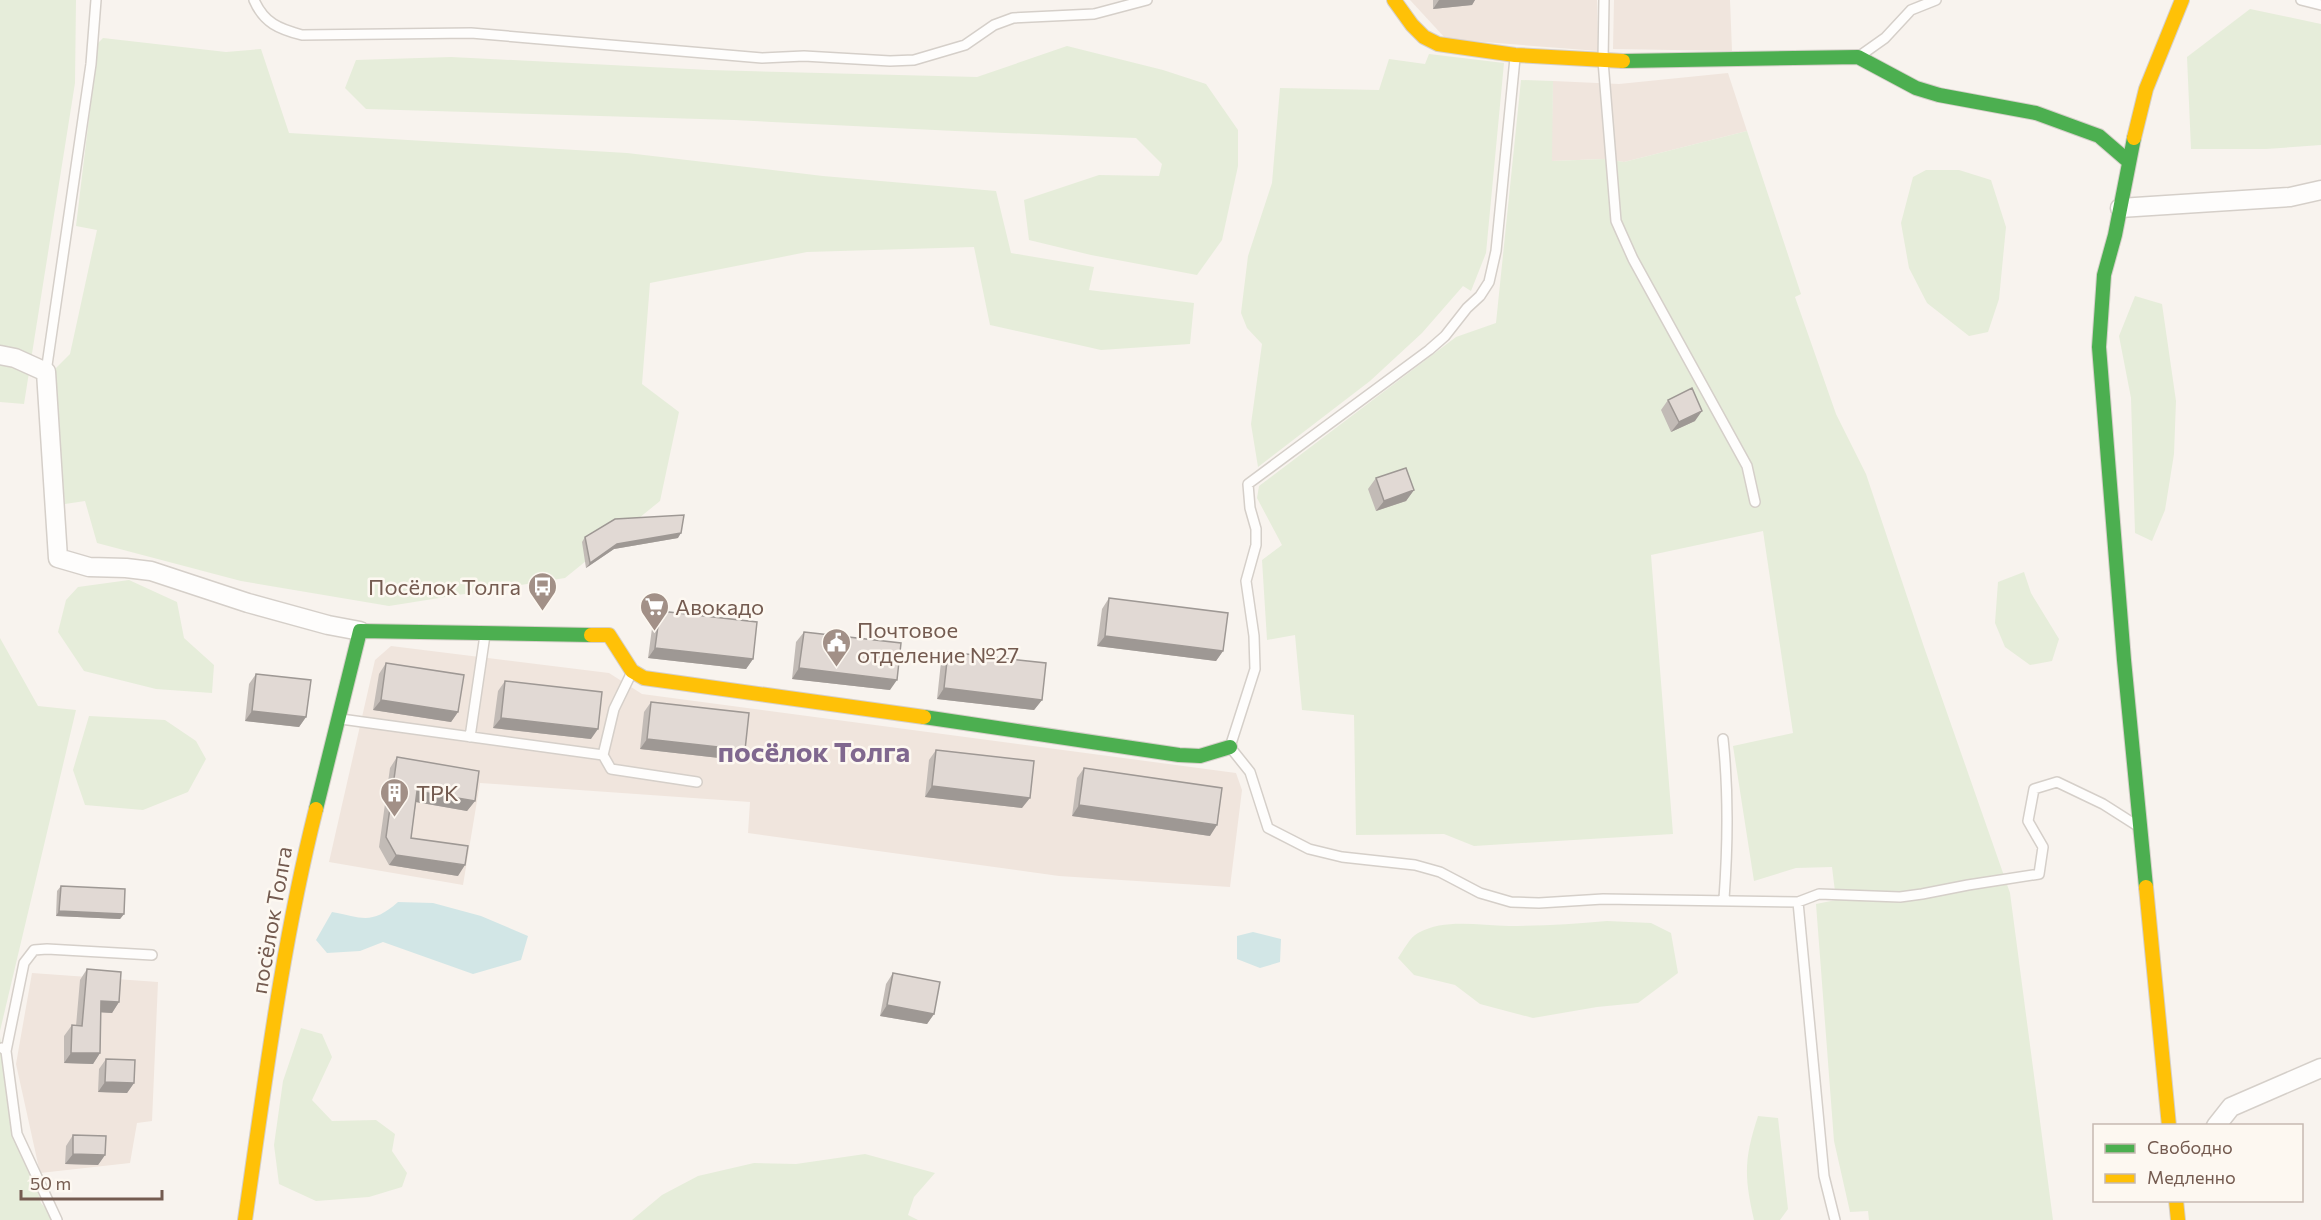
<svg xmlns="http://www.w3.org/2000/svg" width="2321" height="1220" font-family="Commissioner,sans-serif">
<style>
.residential{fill:#f0e5dd}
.green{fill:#e6edda}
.water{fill:#d2e6e6}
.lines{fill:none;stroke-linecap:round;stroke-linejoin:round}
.lane-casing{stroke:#d5cfc9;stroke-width:12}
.street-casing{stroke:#d5cfc9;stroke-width:21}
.fast-casing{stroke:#d5cfc9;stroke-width:16}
.slow-casing{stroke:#d5cfc9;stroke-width:16}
.lane{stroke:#fefdfc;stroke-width:9}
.street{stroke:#fefdfc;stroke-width:18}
.fast{stroke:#4caf50;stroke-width:14}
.slow{stroke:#ffc107;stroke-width:14}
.wall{fill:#c2bbb6}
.shaded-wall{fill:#9e9894}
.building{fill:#e1d9d4;stroke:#9e9894;stroke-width:1.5}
.labels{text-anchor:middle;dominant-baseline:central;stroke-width:5;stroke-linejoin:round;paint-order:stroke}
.poi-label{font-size:22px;fill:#745b50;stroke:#fdf8f1;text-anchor:start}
.street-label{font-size:22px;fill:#745b50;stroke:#fdf8f1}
.district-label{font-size:28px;font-weight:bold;fill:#80688f;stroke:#fdf8f1}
</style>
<rect width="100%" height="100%" fill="#f8f3ee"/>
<!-- residential -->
<path class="residential" d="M1410 0H1597L1598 51 1446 39Z
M1614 0H1730L1732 51 1613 49Z
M1728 73 1747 131 1624 162 1604 159 1551 161 1553 81 1619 84Z
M391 646 609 673 642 694 1236 773 1242 790 1230 887 1059 876 748 833 750 802 480 783 463 885 329 862 375 660Z
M32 973 158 982 152 1121 137 1123 130 1163 40 1173 16 1064Z"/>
<!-- green -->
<path class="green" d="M0 0H76L75 83 24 404 0 402Z
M2250 9 2321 24V145L2266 149H2191L2187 57Z
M103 38 226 52 261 49 289 133 627 153 823 176 996 191 1011 253 1094 267 1089 290 1194 303 1190 344 1101 350 990 325 974 247 807 252 650 283 642 384 679 412 660 501 565 578 389 606 241 581 97 543 85 501 65 504 52 372 70 354 97 230 76 226 98 43Z
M1067 46 1163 70 1206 84 1238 130V166L1222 240 1197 275 1091 255 1029 240 1024 200 1099 175 1159 176 1162 164 1136 138 955 131 734 120 366 109 345 88 356 60 451 57 709 70 977 77Z
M1429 54 1504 63 1486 253 1471 291 1463 286 1422 333 1370 381 1258 467 1251 424 1262 344 1247 328 1241 313 1248 256 1272 183 1280 88 1379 90 1389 59 1425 64Z
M1521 80 1553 81 1552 161 1604 159 1624 162 1747 131 1801 294 1795 297 1836 414 1866 474 1924 647 2010 893 2053 1220H1869L1868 1211 1850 1212 1834 1141 1816 904 1836 900 1832 867 1796 868 1754 881 1733 746 1793 733 1763 531 1651 555 1673 834 1474 846 1444 834 1356 835 1354 715 1302 710 1295 635 1267 640 1262 560 1282 545 1257 498 1259 486 1456 337 1496 323Z
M1926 170H1959L1991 180 2006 227 1999 299 1988 332 1969 336 1927 303 1909 268 1901 223 1913 177Z
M2135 296 2162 304 2176 401 2174 454 2165 510 2152 541 2135 533 2131 398 2119 336Z
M2024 572 2031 593 2059 639 2052 661 2030 665 2005 647 1995 623 1998 582Z
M129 580 177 602 184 638 214 665 212 693 156 689 84 671 58 632 66 600 78 587Z
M0 638 38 706 76 710 0 1031Z
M89 716 165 720 196 741 206 759 188 792 143 810 85 805 73 770Z
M1607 921 1651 923 1671 933 1678 973 1638 1003 1597 1007 1533 1018 1480 1004 1455 985 1414 975 1398 958C1403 951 1410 937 1418 933 1446 918 1479 926 1509 926 1542 926 1574 924 1607 921Z
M301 1028 322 1034 332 1057 312 1100 332 1121 376 1120 395 1134 392 1151 407 1173 402 1187 369 1197 316 1201 279 1184 274 1145 283 1081Z
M0 1037 11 1102 41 1203 56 1220H0Z
M1758 1116 1778 1118 1788 1209 1780 1220H1754C1744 1176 1744 1159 1758 1116Z
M865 1154 935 1173 914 1197 908 1215 918 1220H632L662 1195 698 1176 754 1163 796 1164Z"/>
<!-- water -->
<path class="water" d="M398 902 433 903 481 916 528 936 521 960 473 974 383 942 360 951 327 953 316 940 332 912C363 918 372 925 398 902Z
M1253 932 1281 939 1280 962 1260 968 1237 959V936Z"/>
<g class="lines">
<defs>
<path id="lane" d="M254 0C264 23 279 29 302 35L471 33 762 58 804 56 890 61 914 60 965 45 994 25 1013 18 1094 14 1147 0
M1604 0 1603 61 1616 221 1633 259 1747 466 1755 502
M2301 0 2321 5
M1861 55 1885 38 1911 10 1936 0
M1515 58 1496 251 1489 282 1480 296 1467 308 1445 336 1429 350 1248 484 1250 508 1256 529V545L1246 581 1254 636 1255 669 1230 747 1250 772 1268 828 1309 849 1342 857 1415 865 1440 872 1480 893 1511 902 1539 903 1603 899 1798 902 1819 894 1900 897 1922 894 1968 885 2039 874 2043 847 2028 821 2034 789 2057 782 2103 804 2136 825
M46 372 91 64 96 0
M631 674 614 709 603 755 611 769 697 782
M341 719 603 755
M470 737 485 635
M1723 739C1729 795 1728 844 1724 899
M1798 902 1824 1176 1835 1220
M2 1048 6 1051 17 1134 57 1220
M6 1051 24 963 34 950 47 949 152 955"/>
<path id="street" d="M2120 208 2290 197 2321 190
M0 355 15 358 46 372 58 558 89 567 126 568 151 571 248 603 328 625 360 631
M2216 1126 2231 1107 2321 1068"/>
<path id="fast" d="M1623 61 1858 57 1916 88 1939 95 2036 113 2099 136 2128 161
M2134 138 2115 235 2104 275 2099 347 2124 660 2146 887
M924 717 1179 755 1200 756 1230 747
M316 809 360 631 591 635"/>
<path id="slow" d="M1394 0 1412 25 1424 37 1438 44 1515 55 1623 61
M2134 138 2146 89 2182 0
M591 635H609L632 671 644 678 924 717
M2146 887 2169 1126
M2176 1200 2178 1220
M245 1220C265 1082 282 944 316 809"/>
</defs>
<!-- lane casing -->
<use href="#lane" class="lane-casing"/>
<!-- street casing -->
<use href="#street" class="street-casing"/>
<!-- fast casing -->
<use href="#fast" class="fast-casing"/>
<!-- slow casing -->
<use href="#slow" class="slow-casing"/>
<!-- lane -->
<use href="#lane" class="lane"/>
<!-- street -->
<use href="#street" class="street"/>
<!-- fast -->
<use href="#fast" class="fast"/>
<!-- slow -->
<use href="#slow" class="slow"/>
</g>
<!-- wall -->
<path class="wall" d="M1433 0H1475L1472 5 1433 9Z
M1668 400 1695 421 1671 432 1661 410Z
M1376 478 1414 490 1406 501 1376 511 1368 489Z
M585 537 678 538 614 549 586 568 582 542Z
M1109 598 1223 651 1216 661 1097 646 1102 609Z
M660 611 753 659 746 669 648 658 653 621Z
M804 632 890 690 792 679 796 642Z
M948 652 1042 700 1034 710 937 699 941 662Z
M386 663 458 712 451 722 373 710 379 674Z
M256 674 306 717 299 727 245 721 249 684Z
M505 681 591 739 493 728 498 691Z
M651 702 737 760 640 749 644 712Z
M936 750 1022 808 925 797 929 760Z
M397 757 475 801 467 811 416 802 411 838 458 876 389 865 379 847 390 768Z
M1084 768 1210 836 1072 816 1077 778Z
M61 886 124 914 120 919 56 916 57 891Z
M87 969 119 1002 112 1013 101 1012 100 1053 93 1064 64 1063V1036L72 1025 76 1026 80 980Z
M893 973 934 1014 927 1024 880 1016 886 984Z
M106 1059 134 1083 127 1093 98 1092 99 1069Z
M73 1135 105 1155 98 1165 65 1164 66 1146Z"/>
<!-- shaded-wall -->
<path class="shaded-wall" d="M1439 0H1475L1472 5 1433 9Z
M1702 411 1695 421 1671 432 1679 422Z
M1414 490 1406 501 1376 511 1384 501Z
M681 533 678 538 614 549 586 568 590 563 617 544Z
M1105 636 1223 651 1216 661 1097 646Z
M655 648 753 659 746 669 648 658Z
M799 668 897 680 890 690 792 679Z
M944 688 1042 700 1034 710 937 699Z
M381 700 458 712 451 722 373 710Z
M252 711 306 717 299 727 245 721Z
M501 718 598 729 591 739 493 728Z
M647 739 745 750 737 760 640 749Z
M932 786 1030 798 1022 808 925 797Z
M417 791 475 801 467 811 410 801Z
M1079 805 1217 825 1210 836 1072 816Z
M396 855 465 865 458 876 389 865Z
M59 911 124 914 120 919 56 916Z
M101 1001 119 1002 112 1013 94 1012Z
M887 1005 934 1014 927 1024 880 1016Z
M71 1053H100L93 1064 64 1063Z
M105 1082 134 1083 127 1093 98 1092Z
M73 1154 105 1155 98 1165 65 1164Z"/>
<!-- building -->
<path class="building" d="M1692 388 1702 411 1679 422 1668 400Z
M1406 468 1414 490 1384 501 1376 478Z
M684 515 681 533 617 544 590 563 585 537 615 519Z
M1109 598 1228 613 1223 651 1105 636Z
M660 611 757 622 753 659 655 648Z
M804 632 901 643 897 680 799 668Z
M948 652 1046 663 1042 700 944 688Z
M386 663 464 675 458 712 381 700Z
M256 674 311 680 306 717 252 711Z
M505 681 602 692 598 729 501 718Z
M651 702 749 713 745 750 647 739Z
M936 750 1034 761 1030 798 932 786Z
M397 757 479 771 475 801 417 791 411 838 468 846 465 865 396 855 386 837Z
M1084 768 1222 788 1217 825 1079 805Z
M61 886 125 889 124 914 59 911Z
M87 969 121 972 119 1002 101 1001 100 1053H71L72 1025 82 1026Z
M893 973 940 982 934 1014 887 1005Z
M106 1059 135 1060 134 1083 105 1082Z
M73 1135 106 1136 105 1155 73 1154Z"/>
<!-- icons -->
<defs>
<symbol id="bus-pin" viewBox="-11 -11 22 30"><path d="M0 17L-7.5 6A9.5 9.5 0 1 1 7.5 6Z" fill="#a29087" stroke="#fdf8f1"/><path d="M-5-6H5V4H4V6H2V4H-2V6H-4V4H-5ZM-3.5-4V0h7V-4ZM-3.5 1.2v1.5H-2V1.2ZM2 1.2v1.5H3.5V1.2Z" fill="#fff"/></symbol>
<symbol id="supermarket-pin" viewBox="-11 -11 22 30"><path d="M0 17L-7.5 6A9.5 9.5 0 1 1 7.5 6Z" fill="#a29087" stroke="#fdf8f1"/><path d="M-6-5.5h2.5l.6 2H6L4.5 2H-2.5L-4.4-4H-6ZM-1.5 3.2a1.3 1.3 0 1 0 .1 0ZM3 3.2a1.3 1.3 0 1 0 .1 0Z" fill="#fff"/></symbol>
<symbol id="civic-pin" viewBox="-11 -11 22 30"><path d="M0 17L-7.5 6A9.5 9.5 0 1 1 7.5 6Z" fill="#a29087" stroke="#fdf8f1"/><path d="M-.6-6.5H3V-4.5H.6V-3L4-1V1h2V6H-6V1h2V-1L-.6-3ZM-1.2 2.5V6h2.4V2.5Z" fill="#fff"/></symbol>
<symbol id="building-pin" viewBox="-11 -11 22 30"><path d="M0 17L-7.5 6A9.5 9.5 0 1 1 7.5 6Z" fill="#a29087" stroke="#fdf8f1"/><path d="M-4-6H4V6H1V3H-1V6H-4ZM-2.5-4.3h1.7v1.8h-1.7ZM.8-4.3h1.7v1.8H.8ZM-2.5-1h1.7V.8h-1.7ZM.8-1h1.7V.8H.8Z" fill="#fff"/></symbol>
</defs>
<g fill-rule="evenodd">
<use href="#bus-pin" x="526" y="570" width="33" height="45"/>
<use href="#supermarket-pin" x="638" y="590" width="33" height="45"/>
<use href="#civic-pin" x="820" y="626" width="33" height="45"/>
<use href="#building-pin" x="378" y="776" width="33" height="45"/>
</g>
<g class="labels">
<!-- poi labels -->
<g class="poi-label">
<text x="521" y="586" text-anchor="end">Посёлок Толга</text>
<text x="675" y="606">Авокадо</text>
<text x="857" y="629">Почтовое<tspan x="857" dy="25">отделение №27</tspan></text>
<text x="416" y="792">ТРК</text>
</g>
<!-- street labels -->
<g class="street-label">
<text transform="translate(271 920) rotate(-80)">посёлок Толга</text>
</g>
<!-- district labels -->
<g class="district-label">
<text x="814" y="751">посёлок Толга</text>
</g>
</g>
<!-- legend -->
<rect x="2093" y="1124" width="210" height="78" fill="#fdf8f1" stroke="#c6b9b1" stroke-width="1.5"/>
<rect x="2105" y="1144" width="30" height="9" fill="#4caf50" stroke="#c6b9b1" stroke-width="1.5"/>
<text x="2147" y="1154" font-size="18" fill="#745b50">Свободно</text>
<rect x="2105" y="1174" width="30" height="9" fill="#ffc107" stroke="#c6b9b1" stroke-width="1.5"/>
<text x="2147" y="1184" font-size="18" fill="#745b50">Медленно</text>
<!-- scale -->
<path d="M21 1190v9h141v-9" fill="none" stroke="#745b50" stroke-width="3"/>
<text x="30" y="1190" font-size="18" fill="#745b50" stroke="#fdf8f1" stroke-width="4.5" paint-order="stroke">50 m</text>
</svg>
